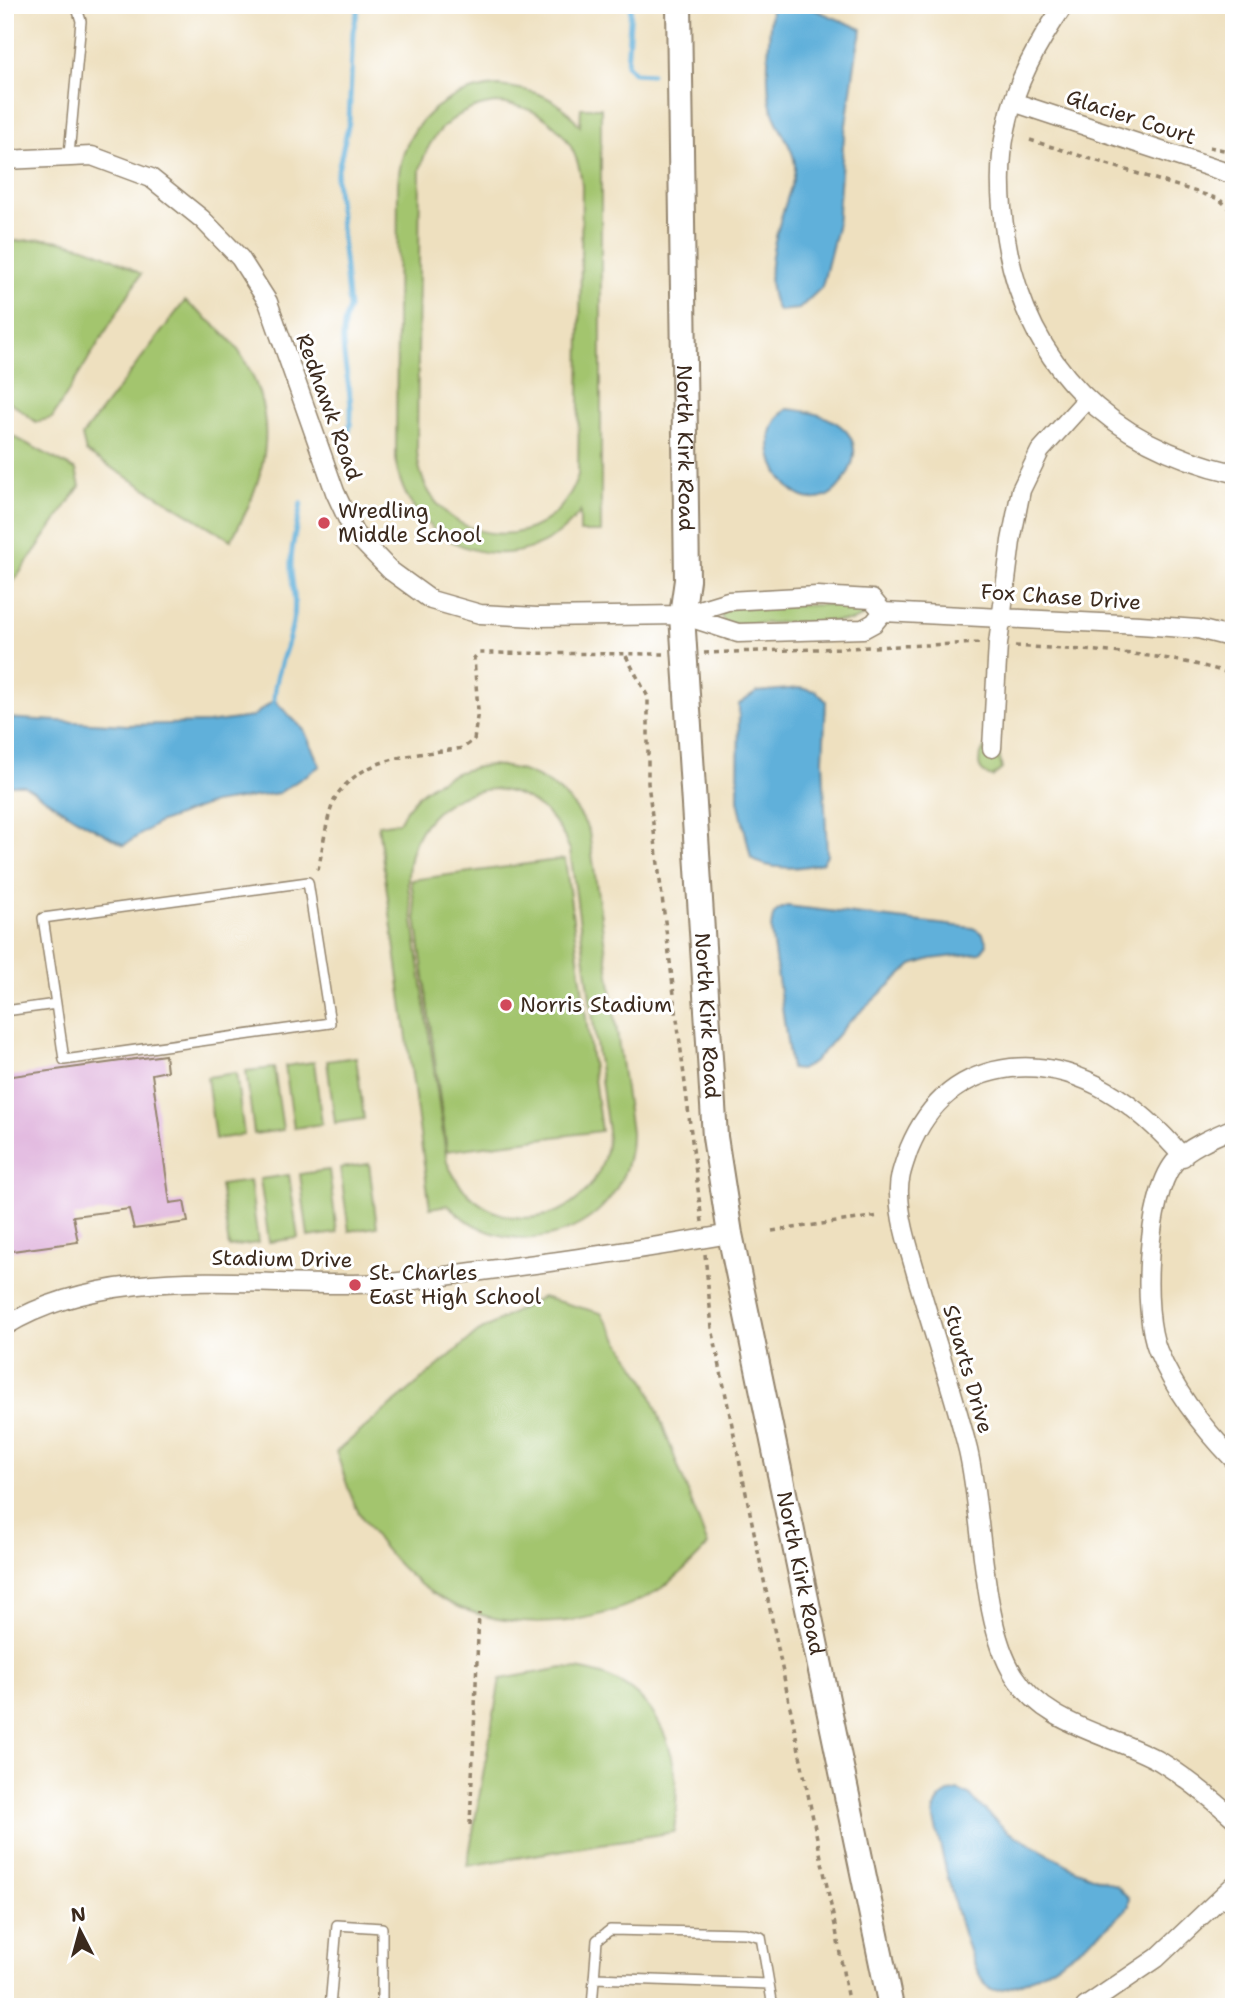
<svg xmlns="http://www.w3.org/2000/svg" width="1239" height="2012" font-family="'Shantell Sans',sans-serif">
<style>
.green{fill:#a3c56e;stroke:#6f7846;stroke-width:2;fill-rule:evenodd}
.water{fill:#60b0da;stroke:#4e6d7c;stroke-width:2}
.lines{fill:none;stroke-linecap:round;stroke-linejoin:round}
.stream{stroke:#60b0da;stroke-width:5}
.building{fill:#ddadda}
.service-casing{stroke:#94856e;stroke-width:12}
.minor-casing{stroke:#94856e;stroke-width:21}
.secondary-casing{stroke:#94856e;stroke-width:28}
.path{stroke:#94856e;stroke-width:3.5;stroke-dasharray:5 5;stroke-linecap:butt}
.service{stroke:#fff;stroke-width:9}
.minor{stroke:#fff;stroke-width:18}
.secondary{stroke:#fff;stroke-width:24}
.poi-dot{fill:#d1495b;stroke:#fff;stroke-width:2.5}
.labels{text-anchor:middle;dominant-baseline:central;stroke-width:6;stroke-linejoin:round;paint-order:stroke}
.street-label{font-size:21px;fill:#3b2a1e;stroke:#fff}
.poi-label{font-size:21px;fill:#3b2a1e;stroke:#fff;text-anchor:start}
</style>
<rect width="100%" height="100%" fill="#fff"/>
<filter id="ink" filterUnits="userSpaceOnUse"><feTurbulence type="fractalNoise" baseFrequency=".0143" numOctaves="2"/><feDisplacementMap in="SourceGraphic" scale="14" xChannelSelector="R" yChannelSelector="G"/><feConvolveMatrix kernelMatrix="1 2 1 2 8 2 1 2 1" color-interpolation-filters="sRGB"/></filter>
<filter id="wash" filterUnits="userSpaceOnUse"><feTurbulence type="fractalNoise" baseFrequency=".00686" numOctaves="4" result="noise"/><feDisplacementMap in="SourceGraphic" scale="28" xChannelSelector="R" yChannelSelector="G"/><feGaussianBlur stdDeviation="1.57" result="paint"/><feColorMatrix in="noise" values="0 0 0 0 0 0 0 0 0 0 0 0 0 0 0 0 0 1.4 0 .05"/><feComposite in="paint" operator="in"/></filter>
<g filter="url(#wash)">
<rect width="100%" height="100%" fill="#eee0bf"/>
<!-- green -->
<path class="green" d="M498 86C533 89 559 97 580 126L581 108H601V532H580V512C523 587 411 553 396 463L398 183C402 125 442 90 498 86ZM495 103C545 105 578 137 582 186L578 475C549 567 422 545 417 450L420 170C429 132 457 108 495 103Z
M45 239C83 243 109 255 141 274L52 418 36 422 5 398V242Z
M185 301C204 317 227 332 240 353 282 418 267 478 231 540L86 452 82 436Z
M5 432 76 470 80 486 5 594Z
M855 604 865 605 869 614 852 621 731 624 724 622 721 616 723 609 733 607Z
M991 736 996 739 1002 769 992 777C969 769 982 751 991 736Z
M490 765C533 768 572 790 589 832L631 1132C632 1231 516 1273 448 1205L430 1208 378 825 399 822C417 786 452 770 490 765ZM494 789C530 793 557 815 570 850L608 1131C606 1228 485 1251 447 1162L408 885C406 831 440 793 494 789Z
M565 859 601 1131 447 1151 411 880Z
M356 1057 364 1119 335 1123 327 1061Z
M314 1062 322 1124 294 1128 285 1066Z
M274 1068 283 1130 254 1134 246 1071Z
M236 1073 244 1135 215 1139 207 1077Z
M369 1164 377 1227 349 1231 340 1168Z
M329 1170 337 1233 308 1237 300 1174Z
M289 1175 298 1238 269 1242 260 1179Z
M250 1181 258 1243 229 1247 220 1185Z
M542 1297 601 1313 647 1384 708 1546C692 1562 677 1579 657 1591 593 1628 509 1635 442 1599 408 1580 382 1549 361 1516 349 1498 344 1472 336 1452L478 1332Z
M563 1668C657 1673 685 1750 674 1832L467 1866 500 1679Z"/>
<!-- water -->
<path class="water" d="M803 5 862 29 857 50 843 145 837 227 822 287 799 309 778 311C761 281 776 233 786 202 789 191 796 177 795 166 794 145 774 126 770 102 765 71 770 37 771 6Z
M787 409C826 412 872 430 847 475 807 545 738 444 787 409Z
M799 688 816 691 826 701 823 760 827 855 822 863C800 869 769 871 751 858L738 800 739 704 757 692Z
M274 700 304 730 320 766 279 793 213 803 158 823 124 845 75 818 24 785H5V718L127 725 208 723 252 717Z
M787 906 973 928 983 934 987 944 980 953 931 959 912 965 848 1023 813 1063 800 1070 791 1069 771 931C772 916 772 911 787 906Z
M958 1790 969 1795 1007 1831 1077 1870 1117 1886 1129 1898V1906C1105 1933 1027 1992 991 1990 966 1972 943 1854 934 1820 932 1803 943 1793 958 1790Z"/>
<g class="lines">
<!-- stream -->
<path class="stream" d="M631 5 627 65 634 73 651 74
M348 435C360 394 331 350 349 308L336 178 349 122 353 31 359 5
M274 700C275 670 290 645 294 616 297 599 291 584 291 567 290 546 298 524 301 503"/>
</g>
<g id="blocks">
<!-- building -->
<path class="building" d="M165 1055 167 1071 152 1074 170 1203 184 1201 188 1222 134 1229 129 1209 73 1216 78 1242 5 1252V1077Z"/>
</g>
</g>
<g filter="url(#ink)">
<use href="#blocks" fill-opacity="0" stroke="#94856e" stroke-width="2"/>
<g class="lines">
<defs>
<path id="service" d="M69 155 81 21 76 5
M5 1011 56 1004 64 1060 330 1023 308 882 43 918 56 1004
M594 1978 769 1984
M330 2007 337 1925 382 1928V2007
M592 2007 597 1940 610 1930 745 1933 761 1937 773 2007"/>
<path id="minor" d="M1064 5C1038 43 1015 83 1006 129 998 166 1000 203 1006 239 1027 366 1110 445 1234 473
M1013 102 1234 175
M5 160 92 156 151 178 202 219 240 258 268 302 335 492 354 533 391 571 431 600 480 614 537 617 682 615 728 601 817 596 872 599 883 612 1140 625 1198 629 1234 638
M682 615 738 633 863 629 874 623 883 612
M992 748 998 644 1011 541 1021 490 1040 451 1087 399
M1234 1128C1215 1136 1188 1147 1174 1163 1147 1197 1141 1311 1158 1351 1175 1392 1203 1428 1234 1460
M1183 1157C1140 1106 1081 1061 1011 1068 960 1074 928 1103 909 1149 904 1164 898 1178 899 1194 900 1225 911 1254 919 1284 935 1339 954 1394 968 1450 983 1514 981 1624 1014 1675 1047 1728 1111 1733 1161 1762 1187 1778 1211 1798 1234 1818
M5 1326C116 1259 261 1290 384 1283 419 1281 454 1274 489 1270 570 1260 650 1248 730 1234
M1085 2007 1157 1958 1234 1885"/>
<g id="secondary">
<path id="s1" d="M679 5 687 580 682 615 715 1137 730 1234 891 2007"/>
</g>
</defs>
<!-- service casing -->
<use href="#service" class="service-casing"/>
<!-- minor casing -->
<use href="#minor" class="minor-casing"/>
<!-- secondary casing -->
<use href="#secondary" class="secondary-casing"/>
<!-- path -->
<path class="path" d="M1030 140 1219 199 1234 213
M1209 147 1234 152
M1015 646C1088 651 1164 651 1234 675
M704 653 983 643
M626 656 648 697V783L702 1222
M318 870C323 850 327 807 339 792 369 754 420 755 463 748L474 740 478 710 474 658 479 653 664 654
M772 1231 879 1216
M705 1254 712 1328 836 1930 849 2007
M470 1825 479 1613"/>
<!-- service -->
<use href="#service" class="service"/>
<!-- minor -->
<use href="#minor" class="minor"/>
<!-- secondary -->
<use href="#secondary" class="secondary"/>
</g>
</g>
<!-- markers -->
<g class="poi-dot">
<circle cx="324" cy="523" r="7"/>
<circle cx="506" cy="1005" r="7"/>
<circle cx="355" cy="1285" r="7"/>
</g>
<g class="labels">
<!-- street labels -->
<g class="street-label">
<text transform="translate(1131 117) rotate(18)">Glacier Court</text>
<text transform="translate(329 407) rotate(70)">Redhawk Road</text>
<text stroke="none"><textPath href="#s1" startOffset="443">North Kirk Road</textPath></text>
<text transform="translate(1061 597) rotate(4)">Fox Chase Drive</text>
<text stroke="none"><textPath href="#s1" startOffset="1012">North Kirk Road</textPath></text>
<text transform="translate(282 1259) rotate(1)">Stadium Drive</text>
<text transform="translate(968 1369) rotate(74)">Stuarts Drive</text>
<text stroke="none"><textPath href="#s1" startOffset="1578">North Kirk Road</textPath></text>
</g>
<!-- poi labels -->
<g class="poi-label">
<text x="338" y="511">Wredling<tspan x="338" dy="24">Middle School</tspan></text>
<text x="520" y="1005">Norris Stadium</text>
<text x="369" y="1273">St. Charles<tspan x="369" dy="24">East High School</tspan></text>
</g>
</g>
<!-- margin -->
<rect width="1239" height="2012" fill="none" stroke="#fff" stroke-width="28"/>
<!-- north arrow -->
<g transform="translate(80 1931) rotate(354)" stroke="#ffffff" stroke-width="5" paint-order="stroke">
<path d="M0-5L12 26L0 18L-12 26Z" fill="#3b2a1e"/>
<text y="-10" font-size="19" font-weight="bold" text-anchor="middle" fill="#3b2a1e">N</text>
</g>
</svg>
